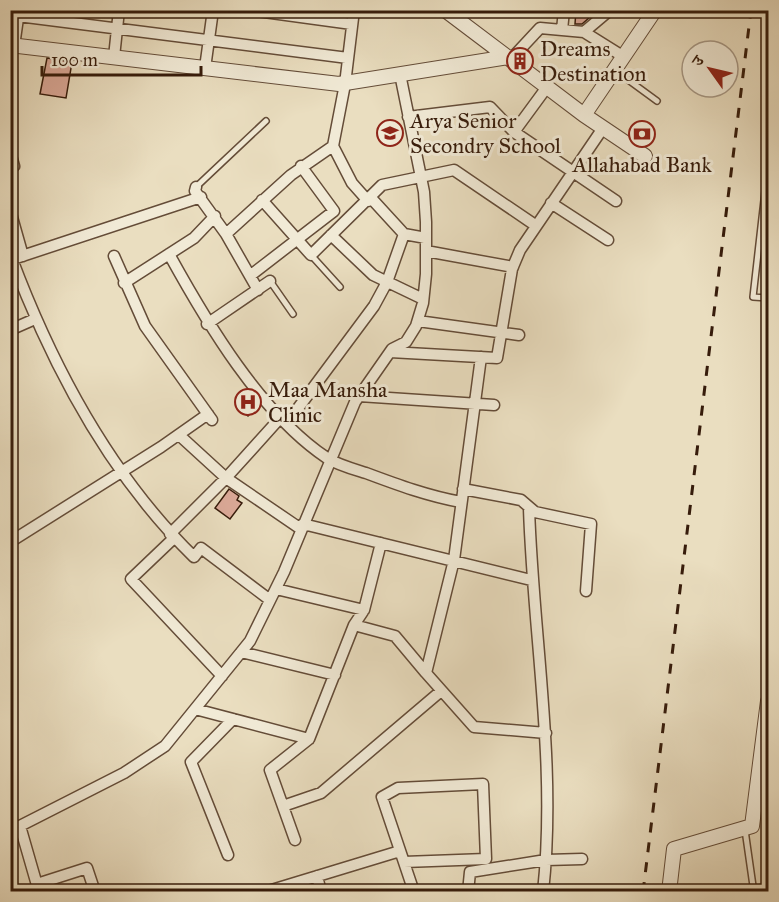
<svg xmlns="http://www.w3.org/2000/svg" width="779" height="902" font-family="'IM FELL Great Primer','Noto Serif Devanagari',serif">
<style>
.building{fill:#dba998;stroke:#371c0b;stroke-width:1.5}
.lines{fill:none;stroke-linecap:round;stroke-linejoin:round}
.service-casing{stroke:#644c38;stroke-width:8}
.minor-casing{stroke:#644c38;stroke-width:13}
.tertiary-casing{stroke:#644c38;stroke-width:16}
.service{stroke:#f1ead6;stroke-width:5}
.minor{stroke:#f1ead6;stroke-width:10}
.tertiary{stroke:#f1ead6;stroke-width:14}
.rail{stroke:#371c0b;stroke-width:3;stroke-dasharray:10 10;stroke-linecap:butt}
.labels{text-anchor:middle;dominant-baseline:central;stroke-width:6;stroke-linejoin:round;paint-order:stroke}
.poi-label{font-size:22px;fill:#371c0b;stroke:#f1ead6;text-anchor:start}
</style>
<rect width="100%" height="100%" fill="#eadec0"/>
<filter id="stains"><feTurbulence type="fractalNoise" baseFrequency=".00333" numOctaves="4"/><feColorMatrix values="0 0 0 0 .2 0 0 0 0 .09 0 0 0 0 .02 0 0 0 .5 -.17"/></filter>
<radialGradient id="worn" r=".72"><stop offset=".6" stop-color="#630" stop-opacity="0"/><stop offset="1" stop-color="#630" stop-opacity=".3"/></radialGradient>
<!-- building -->
<path class="building" d="M576 10H598L582 24H575Z
M47 58 72 62 66 98 40 94Z
M249 393 257 406 248 416 237 407Z
M229 489 239 496 237 500 242 503 230 519 215 508Z"/>
<g class="lines">
<defs>
<path id="service" d="M616 71 657 101
M768 165 753 297 768 298
M196 187 266 121
M311 255 340 287
M270 281 293 314
M745 830 753 886 755 889 768 886"/>
<path id="minor" d="M249 10 352 24
M354 10 345 84 333 146 352 183 368 201
M18 16 348 58
M562 30 584 32 624 57
M584 32 610 10
M14 46 19 11
M114 57 119 10
M511 59 540 28 562 30 564 10
M205 68 213 10
M408 117 490 107 514 132 616 201
M514 132 547 87
M10 152 14 166 10 168
M196 187 195 191 226 234 258 290
M371 198 404 234 426 238
M262 200 311 255 382 185 454 170 535 225
M551 203 608 240
M10 210 23 256
M226 234 291 175 333 146
M331 235 373 275 423 299
M426 251 513 267
M169 254C207 323 261 414 327 458 338 465 353 469 366 473 398 485 428 496 461 502
M114 256 145 326 212 420
M12 259C53 368 111 476 194 557L201 548 270 600
M10 260 201 197
M251 275 334 211 301 166
M124 283 194 238 215 216
M418 321 519 335
M207 324 270 281
M10 330 35 319
M390 352 497 358 512 269 520 250 603 128
M359 396 494 405
M287 423 374 306 387 282 404 234
M179 435 226 478 301 529
M463 489 521 500 535 512 591 524 586 591
M529 508C533 636 557 764 543 892
M303 524 531 580
M170 534 226 478 281 417
M174 538 131 579 222 676
M10 542 161 447 208 414
M276 589 364 610
M354 625 395 636 426 673 454 560 481 357
M241 652 335 675
M426 673 474 727 546 733
M195 709 309 739 354 625 364 610 381 543
M283 806 321 793 441 691
M20 826 39 892
M10 831 124 773 165 746 250 641 284 572 355 402 392 349 406 342 416 326 423 303 426 274V222L424 192 400 74
M295 840 270 770 309 739
M228 855 191 762 233 719
M404 862 486 859 483 784 398 788 382 797 414 892
M317 876 321 892
M37 884 87 868 95 892
M265 892 400 851
M468 892 470 872 546 860 582 859"/>
<path id="tertiary" d="M445 10 584 115 645 156
M10 45 339 84 508 57
M584 115 655 10
M669 892 674 849 752 826 768 701"/>
</defs>
<!-- service casing -->
<use href="#service" class="service-casing"/>
<!-- minor casing -->
<use href="#minor" class="minor-casing"/>
<!-- tertiary casing -->
<use href="#tertiary" class="tertiary-casing"/>
<!-- service -->
<use href="#service" class="service"/>
<!-- minor -->
<use href="#minor" class="minor"/>
<!-- tertiary -->
<use href="#tertiary" class="tertiary"/>
<!-- rail -->
<path class="rail" d="M643 892 751 10"/>
</g>
<!-- icons -->
<defs>
<symbol id="building-ring" viewBox="-11 -11 22 22"><circle r="9.5" fill="#f1ead6" stroke="#8f2418" stroke-width="1.5"/><path d="M-4-6H4V6H1V3H-1V6H-4ZM-2.5-4.3h1.7v1.8h-1.7ZM.8-4.3h1.7v1.8H.8ZM-2.5-1h1.7V.8h-1.7ZM.8-1h1.7V.8H.8Z" fill="#8f2418"/></symbol>
<symbol id="school-ring" viewBox="-11 -11 22 22"><circle r="9.5" fill="#f1ead6" stroke="#8f2418" stroke-width="1.5"/><path d="M0-5L7-2L0 1L-7-2ZM-4 1L0 2.5L4 1V4Q0 6-4 4Z" fill="#8f2418"/></symbol>
<symbol id="bank-ring" viewBox="-11 -11 22 22"><circle r="9.5" fill="#f1ead6" stroke="#8f2418" stroke-width="1.5"/><path d="M-6-4H6V4H-6ZM0-2.3a2.3 2.3 0 1 0 0 4.6a2.3 2.3 0 1 0 0-4.6Z" fill="#8f2418"/></symbol>
<symbol id="hospital-ring" viewBox="-11 -11 22 22"><circle r="9.5" fill="#f1ead6" stroke="#8f2418" stroke-width="1.5"/><path d="M-5-5h3v3.5h4V-5h3V5h-3V1.5h-4V5h-3Z" fill="#8f2418"/></symbol>
</defs>
<g fill-rule="evenodd">
<use href="#building-ring" x="505" y="46" width="30" height="30"/>
<use href="#school-ring" x="375" y="118" width="30" height="30"/>
<use href="#bank-ring" x="627" y="119" width="30" height="30"/>
<use href="#hospital-ring" x="233" y="387" width="30" height="30"/>
</g>
<g class="labels">
<!-- poi labels -->
<g class="poi-label">
<text x="540" y="48">Dreams<tspan x="540" dy="25">Destination</tspan></text>
<text x="410" y="120">Arya Senior<tspan x="410" dy="25">Secondry School</tspan></text>
<text x="642" y="164" text-anchor="middle">Allahabad Bank</text>
<text x="268" y="389">Maa Mansha<tspan x="268" dy="25">Clinic</tspan></text>
</g>
</g>
<!-- margin -->
<rect width="779" height="902" fill="none" stroke="#eadec0" stroke-width="36"/>
<rect x="12" y="12" width="755" height="878" fill="none" stroke="#371c0b" stroke-width="3"/>
<rect x="18" y="18" width="743" height="866" fill="none" stroke="#371c0b" stroke-width="1.5"/>
<!-- north arrow -->
<g transform="translate(710 69) rotate(304)"><circle r="28" fill="#f1ead6" stroke="#a79885" stroke-width="1.5"/>
<path d="M0-4.5L10 22L0 15L-10 22Z" fill="#8f2418"/>
<text y="-9" font-size="16" font-weight="bold" text-anchor="middle" fill="#371c0b">उ</text>
</g>
<!-- scale -->
<path d="M42 66v9h159v-9" fill="none" stroke="#371c0b" stroke-width="3"/>
<text x="51" y="66" font-size="18" fill="#371c0b" stroke="#f1ead6" stroke-width="4.5" paint-order="stroke">100 m</text>
<rect width="100%" height="100%" filter="url(#stains)"/>
<rect width="100%" height="100%" fill="url(#worn)"/>
</svg>
